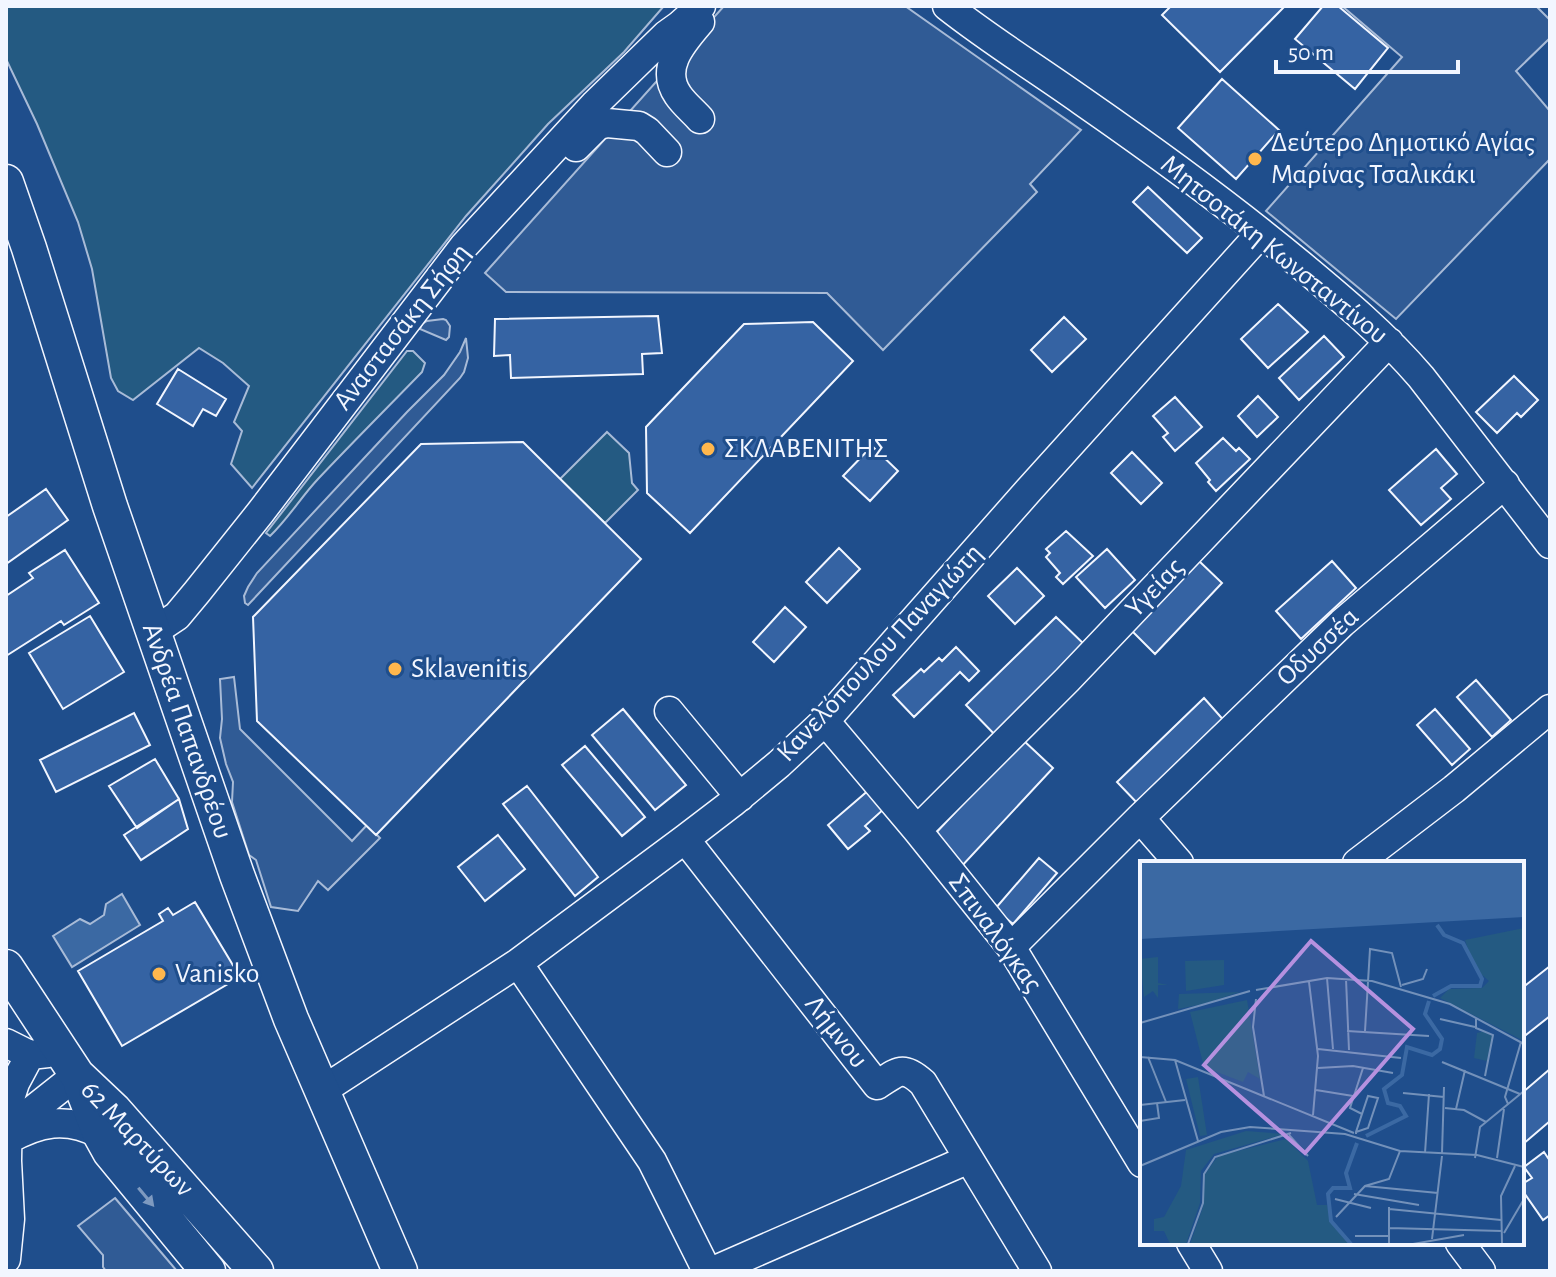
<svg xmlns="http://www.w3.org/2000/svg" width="1556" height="1277" font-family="'Alegreya Sans',sans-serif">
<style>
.green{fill:#245a82;stroke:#a8bbd7;stroke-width:2}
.parking{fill:#305b95;stroke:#a8bbd7;stroke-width:2}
.water{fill:#3b69a3;stroke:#a8bbd7;stroke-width:2}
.building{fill:#3563a3;stroke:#f2f6ff;stroke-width:2}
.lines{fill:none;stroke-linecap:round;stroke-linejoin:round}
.minor-casing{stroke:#f2f6ff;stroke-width:31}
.major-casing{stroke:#f2f6ff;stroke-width:37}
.minor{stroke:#1f4e8c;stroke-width:28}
.major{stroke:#1f4e8c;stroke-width:34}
.oneway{fill:#7e9ac0}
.poi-dot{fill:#ffb74d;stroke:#1f4e8c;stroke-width:3}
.labels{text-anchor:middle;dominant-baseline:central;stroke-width:6;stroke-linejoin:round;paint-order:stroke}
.poi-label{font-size:28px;fill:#f2f6ff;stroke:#1f4e8c;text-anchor:start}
.street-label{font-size:28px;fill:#f2f6ff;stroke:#1f4e8c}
.inset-river{fill:none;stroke:#3b69a3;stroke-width:4}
.inset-road{fill:none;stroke:#7391ba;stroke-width:2}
.view{fill:#b691df;fill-opacity:0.15;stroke:#b691df;stroke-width:4}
.inset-edge{fill:none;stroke:#f2f6ff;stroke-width:4}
</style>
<rect width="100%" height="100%" fill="#1f4e8c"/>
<!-- green -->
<path class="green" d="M6 6H664L624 52 548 124 466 216 252 488 231 464 242 431 234 422 249 386 223 363 199 348 133 400 118 391 111 378 92 269 78 222 37 124 6 59Z
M407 351H413L425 363 422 372C387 408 352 443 318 479 301 497 288 519 270 536L266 533Z
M607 432 629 453 632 483 638 490 605 523 560 479Z"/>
<!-- parking -->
<path class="parking" d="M724 6H905L1081 130 1030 184 1037 192 883 350 827 293 506 292 485 273Z
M1342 6H1536L1550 20V38L1516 71 1550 111V159L1396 319 1266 211 1402 57Z
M443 319 446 320 450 326 449 337 446 340 420 329 422 324 427 321Z
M466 338 468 358 464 372 460 378 248 605 245 603 244 596 248 587 257 573 407 412 444 375 460 352Z
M234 677 240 729 352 841 367 825 380 838 328 890 318 881 298 911 271 907 256 860 249 855 232 802 233 782 226 764 220 738 222 719 220 679Z
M115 1198 177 1271H106L103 1267V1255L78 1226Z"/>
<!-- water -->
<path class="water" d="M122 894 140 925 72 967 53 936 80 919 90 924 104 915 106 904Z"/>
<!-- building -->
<path class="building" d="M1171 6H1285L1220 72 1162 15Z
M1323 6H1338L1388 48 1355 89 1295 39Z
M1222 79 1279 130 1236 179 1178 128Z
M1148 187 1202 238 1187 253 1133 202Z
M1278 304 1308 332 1268 368 1241 339Z
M658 316 662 353 642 354 643 374 511 378 510 355 494 356 495 319Z
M1064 317 1086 339 1052 372 1031 350Z
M813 322 853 361 690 533 647 493 646 427 744 324Z
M1324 336 1344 357 1299 400 1279 378Z
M178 369 226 399 216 416 203 409 193 426 157 404Z
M1514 376 1538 400 1521 417 1517 413 1497 433 1476 412Z
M1258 396 1278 417 1257 437 1238 416Z
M1175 397 1202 427 1175 451 1163 437 1168 433 1153 416Z
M1223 438 1236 451 1239 448 1250 459 1216 491 1208 482 1210 480 1196 463Z
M523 442 641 559 376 835 257 721 253 617 421 444Z
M872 446 898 471 870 501 843 476Z
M1436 449 1457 474 1441 488 1451 499 1421 525 1389 490Z
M1132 452 1162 483 1141 504 1111 473Z
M46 489 68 520 6 564V517Z
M1066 531 1093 556 1063 584 1056 577 1060 573 1046 557 1050 553 1046 549Z
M839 548 860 569 827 603 806 582Z
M1107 549 1135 580 1105 608 1076 577Z
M65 550 99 603 64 625 61 621 6 656V596L33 578 29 573Z
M1198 560 1222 583 1155 654 1131 630Z
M1332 561 1356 588 1301 639 1276 611Z
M1017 568 1044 596 1015 624 988 596Z
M785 607 806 627 774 662 753 642Z
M90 616 124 672 63 709 29 653Z
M1056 617 1088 648 999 739 966 705Z
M956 647 979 671 969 681 960 672 914 717 893 695 921 669 924 672 939 658 942 661Z
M1476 680 1511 720 1492 737 1457 697Z
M1204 698 1227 724 1141 807 1117 782Z
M623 709 686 785 655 810 592 735Z
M1435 709 1470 749 1452 765 1417 725Z
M134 713 150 745 56 792 40 760Z
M1023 740 1053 768 960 868 933 836Z
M585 746 645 817 622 836 562 765Z
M155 759 179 799 137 828 109 786Z
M527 786 598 877 575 896 503 804Z
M870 789 885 808 865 826 870 831 848 849 828 825Z
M179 799 188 829 141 860 124 835Z
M498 835 525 869 485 901 458 867Z
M1039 858 1057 873 1013 924 995 909Z
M195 902 240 977 122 1046 78 971 163 921 159 914 168 908 173 915Z
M1550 966V1016L1522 1038V988Z
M1550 1069V1121L1522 1145V1093Z
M1544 1152 1550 1161V1215L1543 1220 1522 1190V1184L1532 1178 1524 1167Z"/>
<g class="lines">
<defs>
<path id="minor" d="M947 6C990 40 1037 69 1082 101 1157 153 1231 207 1301 265 1343 300 1385 335 1421 377L1550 544
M700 119C693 111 684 104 678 95 659 68 683 42 700 22
M576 147 598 125 607 123 639 126 647 131 667 152
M153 632 177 616 197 592 260 513 464 246 595 104 666 35 680 25 701 6
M669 711 740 797
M825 721 917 830 1011 947 1142 1163
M1140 818 1179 863
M917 830 1067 680 1389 342
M685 839 877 1085C898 1072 902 1064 923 1083L1037 1271
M1357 863 1454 789 1550 709
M1011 947 1140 818 1342 623 1505 484
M518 963 652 1161 707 1271
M6 1043 30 1055 48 1053
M323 1090 518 963 685 839 732 803 779 764 825 721 1028 491 1261 233
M13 1133 29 1113 77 1075
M7 1140C39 1122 66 1116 100 1134
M1191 1243 1208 1271
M1460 1243 1481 1271
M6 1259 10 1219 7 1161 8 1104 15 1083 30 1055
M713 1271 969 1159"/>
<path id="major" d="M6 182 29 248 110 506 237 875 291 1019 400 1271
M6 967 77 1075 114 1110 256 1271
M81 1085 100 1134 110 1152 208 1271"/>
</defs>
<!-- minor casing -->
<use href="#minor" class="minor-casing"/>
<!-- major casing -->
<use href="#major" class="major-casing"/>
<!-- minor -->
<use href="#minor" class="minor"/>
<!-- major -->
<use href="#major" class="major"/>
</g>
<!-- one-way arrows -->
<defs><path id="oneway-solid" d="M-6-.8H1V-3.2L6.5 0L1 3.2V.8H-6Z" transform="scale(2)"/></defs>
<use class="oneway" href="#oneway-solid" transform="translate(146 1197) rotate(50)"/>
<!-- markers -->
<g class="poi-dot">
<circle cx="1255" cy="159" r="8"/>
<circle cx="708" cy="449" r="8"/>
<circle cx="395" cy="669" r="8"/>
<circle cx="159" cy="974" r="8"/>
</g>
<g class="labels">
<!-- poi labels -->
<g class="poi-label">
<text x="1271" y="143">Δεύτερο Δημοτικό Αγίας<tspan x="1271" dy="32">Μαρίνας Τσαλικάκι</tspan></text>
<text x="724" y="449">ΣΚΛΑΒΕΝΙΤΗΣ</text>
<text x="411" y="669">Sklavenitis</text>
<text x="175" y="974">Vanisko</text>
</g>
<!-- street labels -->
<g class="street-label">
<text transform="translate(1274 250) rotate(39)">Μητσοτάκη Κωνσταντίνου</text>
<text transform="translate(402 327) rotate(-52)">Αναστασάκη Σήφη</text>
<text transform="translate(1155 588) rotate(-46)">Υγείας</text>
<text transform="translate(1318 647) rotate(-43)">Οδυσσέα</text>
<text transform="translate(880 653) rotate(-47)">Κανελόπουλου Παναγιώτη</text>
<text transform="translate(187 731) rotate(71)">Ανδρέα Παπανδρέου</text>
<text transform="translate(995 933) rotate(54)">Σπιναλόγκας</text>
<text transform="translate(836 1032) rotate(52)">Λήμνου</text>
<text transform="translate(137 1139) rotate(46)">62 Μαρτύρων</text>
</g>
</g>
<!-- overview -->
<g transform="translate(1140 861)">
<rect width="384" height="384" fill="#1f4e8c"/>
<path d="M384 67V180L300 137 309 128 342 127 349 120 334 107 325 79ZM18 96V122L28 124H18V137L13 130 4 136 0 98ZM84 99V124L46 130 45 100ZM100 131 63 143 38 148 39 133ZM107 139 120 218 108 211 103 221 64 206 50 151ZM345 170 352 175 347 200 334 197 337 172ZM58 216 67 274 60 275 46 218ZM106 270 144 273 74 293 61 310 60 342 46 383H30L24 370H14V358L24 356 41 325 46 289ZM146 278 168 300 177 344H187L191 361 210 383H50L63 346 65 313 78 295Z" fill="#245a82"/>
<path d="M0 1H384V56L0 78Z" fill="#3b69a3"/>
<path class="inset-river" d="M293 135 311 125H340L342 118 323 82 304 74 297 64M226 275 266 255 260 245 248 242 244 228 262 214 267 186 292 194 300 188 302 178 285 153 289 140M211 383 191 360 188 333 193 327H210L206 312 217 282"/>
<path class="inset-road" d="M187 117 193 188M206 118 209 189M169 121 178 195 173 254M262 124 283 118 287 108M116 129 187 117 232 120 310 143 384 183M116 138 113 166 124 235M300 158 335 166M336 158V167L353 174 345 215M0 162 110 130M207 170 289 175M225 170 230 88 252 92 261 126M178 188 261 197M0 196 35 199 214 272M8 196 26 241M35 199 58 280M302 201 380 233M178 207 213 205 253 212M176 229 213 235M263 232 304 236M368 243 365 236 381 181M0 244 45 239M305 247 324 249 346 261M316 248 325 209M222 253 210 247 223 207M0 260 19 257 17 242M216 273V271L228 235 238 237 228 267 216 271M149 274 168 295M285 292 289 233M302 292 304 226M335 297 340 266 384 230M357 297 364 248M0 305 81 271 110 266 205 273 260 290 337 294 384 306M225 325 298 332M214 333 279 344M195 338 231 347M249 348 361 359M196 356 225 325 249 318 260 290M249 367 362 370M364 372 384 338M215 375H249M292 378 302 295M48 383 63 342 64 313 75 296 151 272M249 383V346M273 383 324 374M362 383 361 335 375 305"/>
<path class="view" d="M171 80 273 168 165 292 64 204Z"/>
<rect width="384" height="384" class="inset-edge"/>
</g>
<!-- border -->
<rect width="1556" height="1277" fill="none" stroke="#f2f6ff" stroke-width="16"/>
<!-- scale -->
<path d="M1276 60v12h182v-12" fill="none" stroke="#f2f6ff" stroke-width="4"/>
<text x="1288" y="60" font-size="24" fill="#f2f6ff" stroke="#1f4e8c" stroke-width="6" paint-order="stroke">50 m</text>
</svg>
